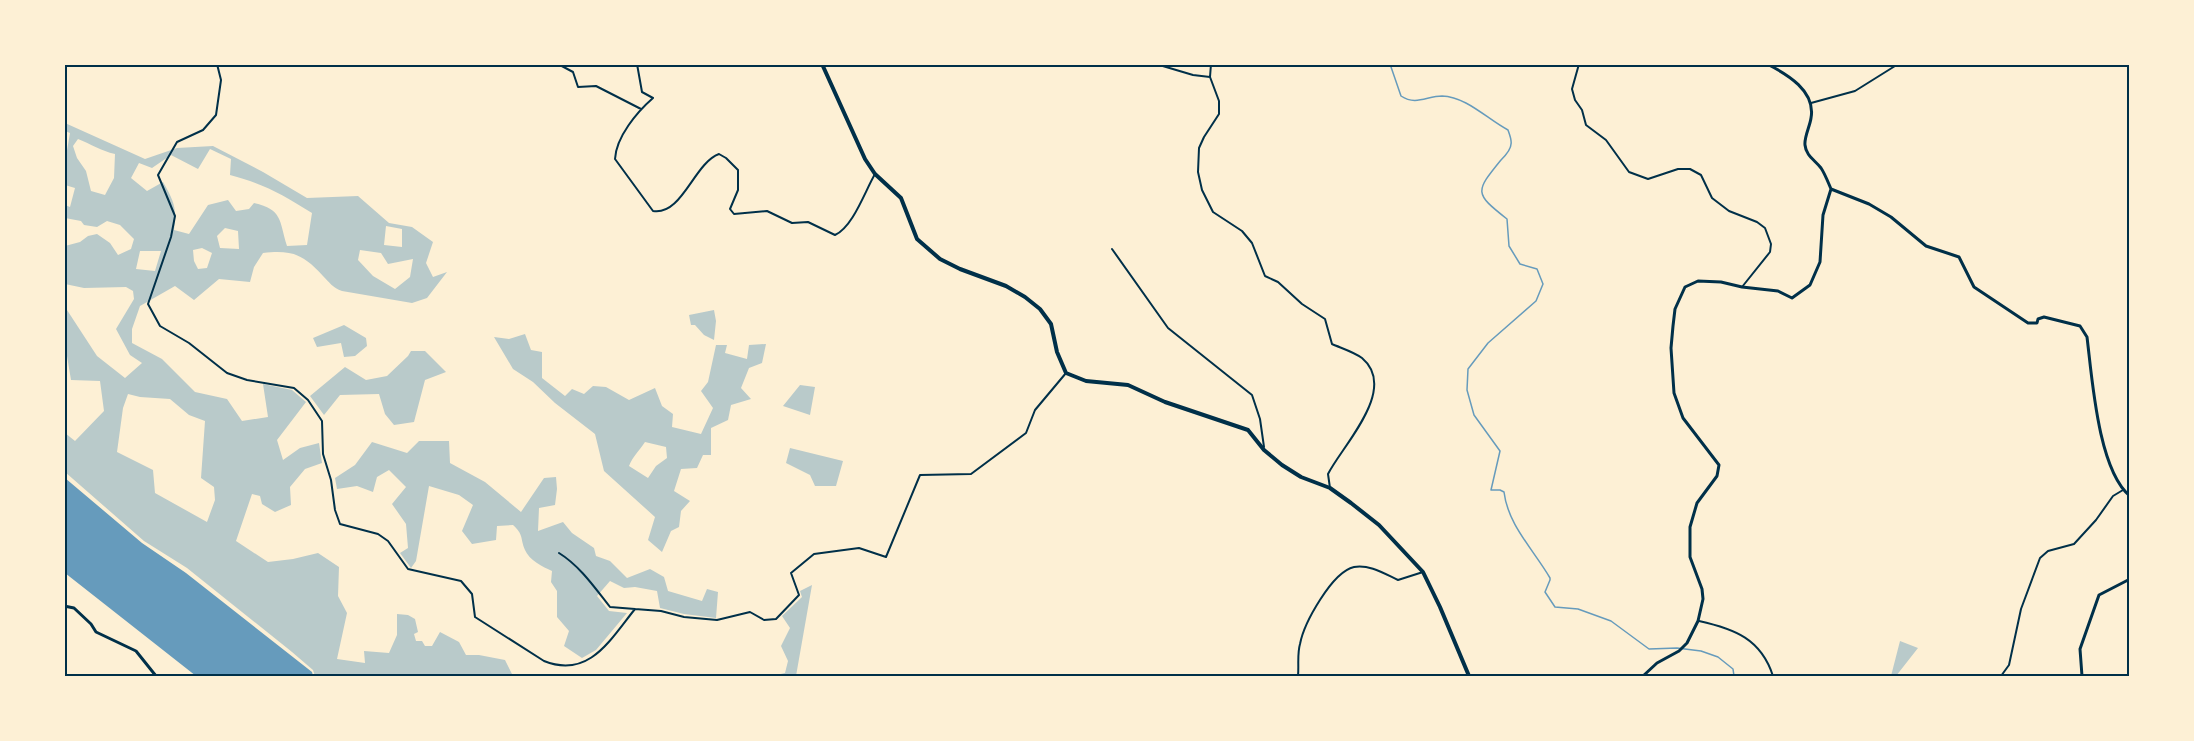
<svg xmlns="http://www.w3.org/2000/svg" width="2194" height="741" font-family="'Libre Baskerville',serif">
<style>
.green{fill:#b9caca;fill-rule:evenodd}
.water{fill:#669bbc}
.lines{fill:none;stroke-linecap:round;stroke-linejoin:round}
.stream{stroke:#669bbc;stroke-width:1.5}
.minor{stroke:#003049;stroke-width:2}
.tertiary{stroke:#003049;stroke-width:3}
.primary{stroke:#003049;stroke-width:4}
.neatline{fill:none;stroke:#003049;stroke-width:2}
</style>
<rect width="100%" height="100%" fill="#fdf0d5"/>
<!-- green -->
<path class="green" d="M65 123 145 159 177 148 213 146 263 172 307 198 358 196 389 223 412 227 433 242 426 263 433 277 447 272 427 298 412 303 342 291C333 288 329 282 323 276 303 254 292 250 263 253L254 267 250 282 219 279 194 300 175 286 140 306 132 329V343L162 359 195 392 227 399 242 421 268 417 263 384 292 390 306 402 277 440 283 460 300 448 319 443 322 463 305 469 290 487 291 505 275 512 262 504 260 496 252 494 236 541 268 562 293 559 318 553 339 567 338 596 347 613 337 659 365 663 364 651 389 653 397 635V614L408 615 415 619 418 632 414 634 416 641H422L425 646H432L440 632 459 642 466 655H479L505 660 513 676H315L313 670 292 652 187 568 144 541 65 472V433L75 441 104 411 100 381 71 380 67 356 65 355V311L67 310 97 356 125 378 142 363 130 355 116 329 134 299 133 291 126 287 84 288 65 284V246L80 242 88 236 97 234 110 243 118 255 131 249 134 239 120 225 107 221 97 227 84 225 81 221 65 218V205L70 207 75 188 65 185V162L70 133 65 131ZM78 139C91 144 101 151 115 154L114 178 105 195 91 191 86 171 77 158 73 146ZM210 149 231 159 230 175C264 184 283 195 312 213L307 245 287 246C279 220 283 210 254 203L249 209 236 211 228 200 208 205 189 234 174 230C177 208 174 201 163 182L147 191 131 178 139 163 152 168 171 155 198 169ZM386 226 402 229V247L384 245ZM225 228 238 231 239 249 220 248 217 236ZM202 248 212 253 207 268 198 269 194 261 193 250ZM360 250 381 253 388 264 413 259 410 277 395 289 373 276 358 260ZM140 251H161L155 271 136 269ZM128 394 140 397 170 399 189 415 205 421 201 478 214 487 215 500 207 522 155 493 153 470 117 452 123 408Z
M714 310 716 321 714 340 704 335 695 325H691L689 315Z
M344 325 366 338 367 346 355 356 344 357 341 343 317 347 313 338Z
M525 334 531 350 542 352V378L565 396 572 389 584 394 593 386 606 387 629 400 655 388 662 406 673 414 672 427 701 434 713 408 701 391 708 382 716 345H727L725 353 747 359 749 345 766 344 762 363 749 368 741 388 751 399 731 405 728 420 711 428V455H703L697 468 681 469 674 491 690 501 681 511 679 527 671 531 662 552 648 540 655 517 604 471 595 434 555 403 533 382 513 369 494 337 509 339ZM645 442 666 447 667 458 656 466 648 478 629 466C633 456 639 451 645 442Z
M411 351H425L446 372 425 380 414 422 394 425 385 414 379 394 340 395 324 415 310 396 345 367 366 380 387 376 408 356Z
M800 385 815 387 810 415 783 406Z
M419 441H449L450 463 485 482 521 512 544 478 556 477 557 489 555 505 539 508 538 531 563 522 572 533 594 548 596 556 610 561 627 578 650 569 664 577 668 591 702 601 707 589 718 592 716 618 684 614 660 608 657 591 635 587 624 588 610 581 597 596 609 611 627 613 596 650 582 658 564 646 569 631 557 617V591L551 582 552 571C543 567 529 560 525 550 520 538 524 535 513 525L497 526 496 540 472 544 462 531 473 505 459 495 429 486 416 561 411 568 400 553 408 548 406 524 392 504 406 487 389 470 377 477 373 492 357 486 337 489 335 478 355 465 372 442 407 453Z
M790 448 843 461 836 486H815L810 475 786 463Z
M812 585 796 676H772L785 673 788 661 781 646 790 628 782 616 802 597 800 591Z
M1900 641 1918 648 1896 676H1891Z"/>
<!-- water -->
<path class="water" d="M65 478 142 543 186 573 312 672 313 676H196L65 573Z"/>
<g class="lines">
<!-- stream -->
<path class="stream" d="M1390 64 1401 96C1416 106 1427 96 1442 96 1467 97 1487 119 1508 130 1509 133 1512 140 1511 144 1511 150 1505 156 1501 160 1475 192 1474 193 1507 219L1509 246 1520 264 1537 269 1543 284 1536 301 1488 343 1468 369 1467 390 1474 415 1500 451 1491 490H1500L1504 492C1508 525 1533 549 1550 578V580L1545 592 1555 607 1578 609 1611 621 1649 649 1677 648 1701 651 1718 657 1733 669 1734 676"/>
<!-- minor -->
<path class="minor" d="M217 64 221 80 216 115 203 130 177 142 158 175 175 216 171 237 148 304 160 326 189 343 227 373 247 380 294 388 308 400 322 421 323 454 331 480 335 510 340 524 378 534 388 541 408 569 461 581 472 594 475 617 544 661C589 679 610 640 635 609L661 611 684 617 717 620 750 612 764 620 776 619 799 595 791 573 814 554 859 548 886 557 920 475 971 474 1026 433 1035 410 1066 373
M558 64 573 72 578 87 596 86 641 109
M637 64 642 92 653 98C637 112 616 137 615 159L653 211C682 216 694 163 719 154L726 158 738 170V190L730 209 734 214 767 211 792 223 808 222 835 235C853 227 865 191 875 174
M1156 64 1193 75 1210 77
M1211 64 1210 77 1219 101V114L1204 137 1199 148 1198 172 1202 190 1213 212 1242 231 1252 243 1265 276 1278 282 1302 304 1325 319 1332 344C1341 348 1354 352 1362 358 1399 389 1342 446 1328 474L1330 488
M1579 64 1572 89 1575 100 1582 110 1586 125 1606 140 1629 172 1648 179 1678 169H1690L1701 175 1712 198 1729 211 1757 222 1765 228 1771 244 1770 252 1742 287
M1811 103 1855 91 1895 66 1901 64
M1112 249 1168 328 1252 395 1260 419 1264 447
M559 553C580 566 595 588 610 607L635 609
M1699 621C1735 629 1761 639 1773 676
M1298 676C1299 666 1297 654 1300 644 1304 623 1332 572 1354 567 1369 564 1385 574 1398 580L1423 572
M2001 676 2009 665 2021 609 2040 558 2048 551 2074 544 2096 520 2113 496 2123 490"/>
<!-- tertiary -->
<path class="tertiary" d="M1767 64C1787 74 1816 91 1811 118 1810 126 1804 137 1805 145 1806 156 1815 160 1821 168 1825 174 1828 182 1831 189L1869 204 1891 217 1926 246 1959 257 1974 287 2028 323H2037L2038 319 2044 317 2080 326 2087 337C2092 377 2098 470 2130 496
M64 606 74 608 91 624 96 632 136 651 156 676
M1643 676 1657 663 1679 651 1687 643 1698 621 1703 599 1702 589 1690 557V527L1697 503 1717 476 1719 465 1683 418 1674 393 1671 348 1673 326 1675 309 1685 287 1698 281 1721 282 1742 287 1778 291 1792 298 1810 285 1820 262 1823 215 1831 189
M2082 676 2080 649 2099 595 2130 579"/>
<!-- primary -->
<path class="primary" d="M822 64 865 159 875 174 901 198 917 239 940 259 960 269 1006 286 1025 297 1040 309 1051 324 1057 352 1066 373 1086 381 1128 385 1165 402 1248 430 1264 450 1282 465 1301 477 1330 488 1351 503 1379 525 1423 572 1440 607 1469 676"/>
</g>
<!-- border -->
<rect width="2194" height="741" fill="none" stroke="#fdf0d5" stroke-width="132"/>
<rect x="66" y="66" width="2062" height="609" class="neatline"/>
</svg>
